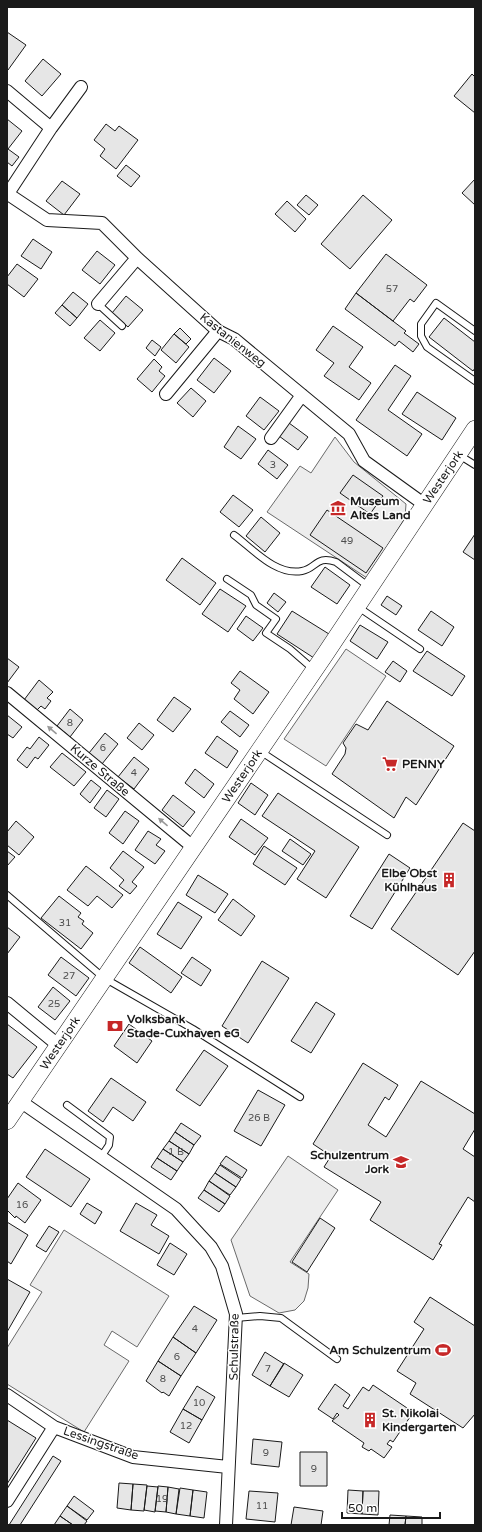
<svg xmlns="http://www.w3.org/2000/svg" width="482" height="1532" font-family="'Varela Round',sans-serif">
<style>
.built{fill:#ededed;stroke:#6a6a6a}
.building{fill:#e6e6e6;stroke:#1a1a1a}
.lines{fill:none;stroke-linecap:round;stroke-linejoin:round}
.service-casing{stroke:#1a1a1a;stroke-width:8}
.minor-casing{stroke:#1a1a1a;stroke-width:14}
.secondary-casing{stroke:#1a1a1a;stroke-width:18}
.service{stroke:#fff;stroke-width:6}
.minor{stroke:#fff;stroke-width:12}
.secondary{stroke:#fff;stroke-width:17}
.oneway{fill:#989898}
.labels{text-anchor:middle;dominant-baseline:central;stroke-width:3;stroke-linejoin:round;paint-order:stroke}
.number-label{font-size:10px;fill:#4d4d4d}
.street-label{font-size:12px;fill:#1a1a1a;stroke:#fff}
.poi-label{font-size:12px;font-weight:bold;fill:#1a1a1a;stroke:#fff;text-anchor:start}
</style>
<rect width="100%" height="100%" fill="#fff"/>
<!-- built -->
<path class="built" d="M335 437 354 462 406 504 405 518 367 578 267 512 300 466 311 473Z
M346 649 386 676 326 766 284 739Z
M288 1156 338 1190 290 1262 309 1274 308 1288 304 1301 295 1310 279 1313 250 1296 231 1240Z
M64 1230 169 1296 137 1347 112 1331 104 1345 129 1361 84 1432 7 1384V1348L42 1292 30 1285Z"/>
<!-- building -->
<path class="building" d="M7 32 26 45 8 70 7 69Z
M43 59 61 74 42 96 25 81Z
M472 74 475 77V113L454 96Z
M7 119 22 131 8 149 19 157 12 166 7 162Z
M106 124 115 131 119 126 138 140 116 169 100 156 105 149 94 140Z
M126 165 140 176 131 187 117 176Z
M475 179V205L462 193Z
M62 181 80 194 64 215 46 201Z
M306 195 318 205 309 215 297 205Z
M363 195 392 220 350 269 321 244Z
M287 201 306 219 295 232 275 214Z
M33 239 52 252 41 269 21 256Z
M97 251 115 265 100 284 82 270Z
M386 254 427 285 414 302 410 299 393 321 356 293Z
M17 264 38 279 24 297 7 284V277Z
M73 292 88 304 77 318 62 305Z
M356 293 406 331 404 333 419 344 413 352 399 341 395 346 345 309Z
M126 296 143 310 128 327 112 313Z
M62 305 77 318 70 326 55 313Z
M444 318 475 342V368L473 371 429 337Z
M100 320 115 333 100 351 84 338Z
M333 326 363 347 349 367 371 383 359 400 324 376 334 363 316 350Z
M180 328 191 339 186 344 174 334Z
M174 334 189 347 176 363 161 350Z
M152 340 161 347 155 356 146 348Z
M214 358 231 371 214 393 197 380Z
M154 359 162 367 159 371 165 376 152 392 137 379Z
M395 365 411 376 388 410 422 434 407 456 356 420Z
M191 388 206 401 193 417 177 403Z
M417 392 456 418 442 440 402 414Z
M260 397 279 411 264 430 246 416Z
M289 423 308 437 298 450 279 436Z
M238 426 256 439 241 459 224 447Z
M268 450 288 465 277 479 258 464Z
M353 475 383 496 370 514 340 493Z
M233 495 253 510 239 527 220 512Z
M327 510 383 548 366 573 310 535Z
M261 517 280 533 265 552 246 536Z
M475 534V560L463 552Z
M182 558 216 583 200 605 166 580Z
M325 567 350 585 337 604 311 587Z
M220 589 246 606 228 632 202 614Z
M274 593 286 602 278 612 267 603Z
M387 596 402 606 396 615 381 605Z
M292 611 329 634 314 658 277 634Z
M431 611 454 627 442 646 418 630Z
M246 616 263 628 253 641 237 629Z
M360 625 388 642 377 659 350 641Z
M427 651 465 676 452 696 413 671Z
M7 658 19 667 7 683Z
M393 661 407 671 400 682 385 672Z
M240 671 269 692 253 714 234 699 240 690 231 683Z
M39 680 53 692 47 698 51 701 45 709 41 706 37 710 24 700Z
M174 697 191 709 173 732 157 720Z
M387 701 454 746 416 805 406 797 394 818 332 774 345 754 346 748 343 743 356 724 368 730Z
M70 709 83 720 70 737 57 726Z
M230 711 249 725 240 737 221 722Z
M7 715 22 727 13 738 7 734Z
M139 723 154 735 142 750 127 738Z
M105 733 118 744 102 764 89 753Z
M217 736 238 751 227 768 205 753Z
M39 737 49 745 38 759 35 757 27 768 17 760 27 747 30 749Z
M62 753 86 772 74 786 50 767Z
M134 757 149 769 134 789 118 777Z
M195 769 214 784 204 798 185 783Z
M91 780 101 788 90 803 80 794Z
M251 783 268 795 255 815 238 803Z
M107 790 119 799 106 817 94 808Z
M278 793 359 847 326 898 297 879 315 851 262 816Z
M173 795 195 812 183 827 162 810Z
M125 811 139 821 123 844 109 833Z
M241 819 268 838 255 855 229 837Z
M16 821 34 837 19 855 7 845V832Z
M463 823 475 831V951L458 975 391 929Z
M148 831 161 839 156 845 165 851 155 864 135 850Z
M290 839 311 854 303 865 282 851Z
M264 846 297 868 285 885 253 864Z
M7 851 15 857 7 866Z
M123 851 144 867 132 882 137 886 130 894 119 886 124 880 110 868Z
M389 854 410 868 372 929 350 916Z
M86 866 123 895 112 908 97 896 88 906 67 890Z
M198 875 228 894 215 913 186 895Z
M59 896 81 913 78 917 84 921 82 924 93 933 81 949 41 918Z
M233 899 255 916 241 936 218 920Z
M178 902 202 917 181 949 157 934Z
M7 927 20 937 7 954Z
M140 947 182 977 171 993 129 963Z
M61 957 89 978 76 996 48 975Z
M192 957 211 970 201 986 181 973Z
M262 961 289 978 248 1043 222 1026Z
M53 987 70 1001 55 1020 38 1007Z
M316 1002 335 1014 311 1053 291 1041Z
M7 1024 37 1047 13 1078 7 1074Z
M129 1024 152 1041 137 1063 114 1046Z
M204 1050 228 1066 200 1106 176 1090Z
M363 1063 398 1085 389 1100 385 1097 368 1125 386 1137 421 1081 475 1114V1129L463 1149 475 1157V1202L468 1197 439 1244 442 1245 433 1260 370 1220 381 1202 324 1167 331 1156 313 1144Z
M111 1078 146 1102 133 1121 113 1107 103 1122 88 1111Z
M258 1090 285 1105 261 1146 234 1131Z
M181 1123 201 1136 194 1145 175 1132Z
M175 1132 194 1145 189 1154 169 1141Z
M169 1141 189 1154 183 1162 163 1149Z
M45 1149 90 1179 71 1207 26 1177Z
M163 1149 183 1162 177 1171 157 1158Z
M226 1156 247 1170 242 1178 220 1164Z
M157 1158 177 1171 171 1180 151 1167Z
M220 1165 241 1179 236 1187 215 1173Z
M215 1173 236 1187 230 1195 209 1181Z
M209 1181 230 1196 225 1204 204 1190Z
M18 1183 41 1200 25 1223 16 1216 15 1218 7 1210V1199Z
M204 1190 225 1204 219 1212 198 1198Z
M87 1203 102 1212 95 1224 80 1214Z
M136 1203 157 1215 151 1225 169 1236 159 1254 120 1231Z
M320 1218 335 1228 307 1272 292 1262Z
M7 1222 28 1235 11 1264 7 1261Z
M49 1226 59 1232 46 1252 36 1246Z
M170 1243 187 1254 174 1275 157 1265Z
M7 1279 30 1292 7 1332Z
M430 1297 475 1326V1414L463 1428 410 1394 416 1383 397 1371 424 1329 414 1322Z
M194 1306 217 1320 196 1353 173 1337Z
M173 1337 196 1353 181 1376 158 1361Z
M265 1352 284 1364 270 1386 252 1375Z
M158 1361 181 1376 169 1396 163 1392 162 1393 146 1381Z
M284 1363 303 1375 289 1397 270 1386Z
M335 1384 350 1395 343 1406 348 1409 363 1387 369 1391 373 1385 407 1408 404 1413 410 1417 393 1442 390 1440 387 1444 392 1447 384 1458 371 1449 369 1451 362 1447 364 1443 332 1421 339 1415 337 1413 333 1419 318 1409Z
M197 1386 215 1397 202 1420 183 1409Z
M183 1409 202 1420 189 1443 170 1432Z
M7 1420 36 1438 7 1484Z
M253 1439 282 1442 279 1467 251 1464Z
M300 1452H327V1486H300Z
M53 1456 61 1461 20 1525H9Z
M119 1483 133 1484 131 1510 117 1508Z
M133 1484 147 1485 144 1511 131 1510Z
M147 1486 158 1487 155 1512 144 1510Z
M158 1486 168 1487 166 1512 155 1511Z
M168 1487 179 1489 176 1514 166 1512Z
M180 1488 193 1490 190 1516 176 1514Z
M193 1490 207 1492 204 1518 190 1516Z
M348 1490 363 1491 362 1514 347 1513Z
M249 1491 278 1493 275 1522 246 1519Z
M363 1491H379L378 1515 362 1514Z
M74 1496 94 1511 87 1520 67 1506Z
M67 1506 87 1521 84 1525H73L60 1516Z
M294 1507 323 1511 321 1525H291Z
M390 1515 406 1516 405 1525H389Z
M60 1516 73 1525H54Z
M406 1516 422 1517V1525H405Z"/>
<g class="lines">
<defs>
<path id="service" d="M98 304 122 326
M475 331 436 303 421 324V336L427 347 475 381
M459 455 475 465
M234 535C253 549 276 576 302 571 317 568 316 555 336 562L368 586
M227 579 251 595 256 605 276 619 266 633 290 649 313 669
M358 607 420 649
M260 751 387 835
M7 895 104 978 193 1029 300 1097
M67 1105 110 1137 109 1145 101 1157
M236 1318 260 1316 281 1318 337 1359"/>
<path id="minor" d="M7 91 51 128
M8 194 47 220 102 223 137 258 218 331 234 339 349 434 364 461 425 505
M7 195 51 128 81 87
M98 304 137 258
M166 394 218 331
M271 438 302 395
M7 693 193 847
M7 1003 58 1045
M20 1101 176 1209 211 1247 222 1266 236 1314 226 1525
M7 1395 54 1427 133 1457 228 1467
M7 1501 54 1427"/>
<path id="secondary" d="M7 1121 326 653 475 429"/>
</defs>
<!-- service casing -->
<use href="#service" class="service-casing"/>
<!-- minor casing -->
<use href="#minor" class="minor-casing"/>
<!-- secondary casing -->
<use href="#secondary" class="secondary-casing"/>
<!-- service -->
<use href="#service" class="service"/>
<!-- minor -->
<use href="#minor" class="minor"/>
<!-- secondary -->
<use href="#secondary" class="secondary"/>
</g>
<!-- one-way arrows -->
<defs><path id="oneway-solid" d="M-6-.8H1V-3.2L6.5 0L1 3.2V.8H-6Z"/></defs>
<g class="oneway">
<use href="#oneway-solid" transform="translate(52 730) rotate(-140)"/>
<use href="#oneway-solid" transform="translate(163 822) rotate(-140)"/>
</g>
<!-- icons -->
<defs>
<symbol id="museum-bare" viewBox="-9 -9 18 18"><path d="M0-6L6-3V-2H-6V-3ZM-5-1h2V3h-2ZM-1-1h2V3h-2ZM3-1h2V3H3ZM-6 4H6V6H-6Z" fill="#c62828" stroke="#fff" stroke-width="2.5" paint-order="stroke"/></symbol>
<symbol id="supermarket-bare" viewBox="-9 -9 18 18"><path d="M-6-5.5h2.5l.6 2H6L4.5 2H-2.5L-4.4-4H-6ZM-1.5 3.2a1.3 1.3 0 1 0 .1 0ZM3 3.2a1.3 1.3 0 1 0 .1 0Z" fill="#c62828" stroke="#fff" stroke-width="2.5" paint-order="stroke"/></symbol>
<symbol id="building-bare" viewBox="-9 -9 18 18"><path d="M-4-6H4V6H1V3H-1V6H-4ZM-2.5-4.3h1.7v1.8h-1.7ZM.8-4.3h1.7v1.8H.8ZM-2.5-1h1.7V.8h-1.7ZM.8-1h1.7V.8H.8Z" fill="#c62828" stroke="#fff" stroke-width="2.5" paint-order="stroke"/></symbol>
<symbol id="bank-bare" viewBox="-9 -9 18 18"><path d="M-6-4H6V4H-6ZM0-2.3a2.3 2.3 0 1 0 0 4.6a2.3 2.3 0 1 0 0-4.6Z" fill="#c62828" stroke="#fff" stroke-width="2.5" paint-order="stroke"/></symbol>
<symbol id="school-bare" viewBox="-9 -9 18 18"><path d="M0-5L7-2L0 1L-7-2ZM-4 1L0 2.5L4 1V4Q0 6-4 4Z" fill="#c62828" stroke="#fff" stroke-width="2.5" paint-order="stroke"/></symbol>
<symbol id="stadium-bare" viewBox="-9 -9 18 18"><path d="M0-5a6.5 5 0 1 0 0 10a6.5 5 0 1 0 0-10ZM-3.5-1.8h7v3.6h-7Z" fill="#c62828" stroke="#fff" stroke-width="2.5" paint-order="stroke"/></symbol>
</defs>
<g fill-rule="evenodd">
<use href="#museum-bare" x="327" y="497" width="22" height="22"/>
<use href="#supermarket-bare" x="379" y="753" width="22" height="22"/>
<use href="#building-bare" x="438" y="869" width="22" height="22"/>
<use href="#bank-bare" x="104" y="1015" width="22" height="22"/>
<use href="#school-bare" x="390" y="1151" width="22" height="22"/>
<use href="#stadium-bare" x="432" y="1339" width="22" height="22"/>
<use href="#building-bare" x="359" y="1409" width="22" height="22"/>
</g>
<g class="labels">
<!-- number labels -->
<g class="number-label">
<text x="392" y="289">57</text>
<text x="273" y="465">3</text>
<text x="347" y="541">49</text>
<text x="70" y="723">8</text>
<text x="103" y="748">6</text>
<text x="134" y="773">4</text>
<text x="65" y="923">31</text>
<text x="69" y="976">27</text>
<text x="54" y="1004">25</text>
<text x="259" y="1118">26 B</text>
<text x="176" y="1152">1 B</text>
<text x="22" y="1205">16</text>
<text x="195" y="1329">4</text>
<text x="177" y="1357">6</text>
<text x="268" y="1369">7</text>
<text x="163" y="1379">8</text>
<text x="199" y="1403">10</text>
<text x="186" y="1426">12</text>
<text x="266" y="1453">9</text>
<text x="314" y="1469">9</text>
<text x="162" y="1499">19</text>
<text x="262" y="1506">11</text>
</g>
<!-- street labels -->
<g class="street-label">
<text transform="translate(233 340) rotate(38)">Kastanienweg</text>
<text transform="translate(443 477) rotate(-56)">Westerjork</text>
<text transform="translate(100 770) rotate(40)">Kurze Straße</text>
<text transform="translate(242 776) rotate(-56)">Westerjork</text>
<text transform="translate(60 1043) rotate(-56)">Westerjork</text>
<text transform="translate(234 1347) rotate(-89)">Schulstraße</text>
<text transform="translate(101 1443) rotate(19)">Lessingstraße</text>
</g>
<!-- poi labels -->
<g class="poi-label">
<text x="350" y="501">Museum<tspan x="350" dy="14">Altes Land</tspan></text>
<text x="402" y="764">PENNY</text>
<text x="437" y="873" text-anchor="end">Elbe Obst<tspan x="437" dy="14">Kühlhaus</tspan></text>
<text x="127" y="1019">Volksbank<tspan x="127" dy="14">Stade-Cuxhaven eG</tspan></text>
<text x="389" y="1155" text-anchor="end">Schulzentrum<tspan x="389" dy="14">Jork</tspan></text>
<text x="431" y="1350" text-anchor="end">Am Schulzentrum</text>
<text x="382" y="1413">St. Nikolai<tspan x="382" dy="14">Kindergarten</tspan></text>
</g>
</g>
<!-- border -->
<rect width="482" height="1532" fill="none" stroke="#1a1a1a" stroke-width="16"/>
<!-- scale -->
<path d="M342 1512v6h98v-6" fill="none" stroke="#1a1a1a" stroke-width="2"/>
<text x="348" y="1512" font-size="12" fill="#1a1a1a" stroke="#ffffff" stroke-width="3" paint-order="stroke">50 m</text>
</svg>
